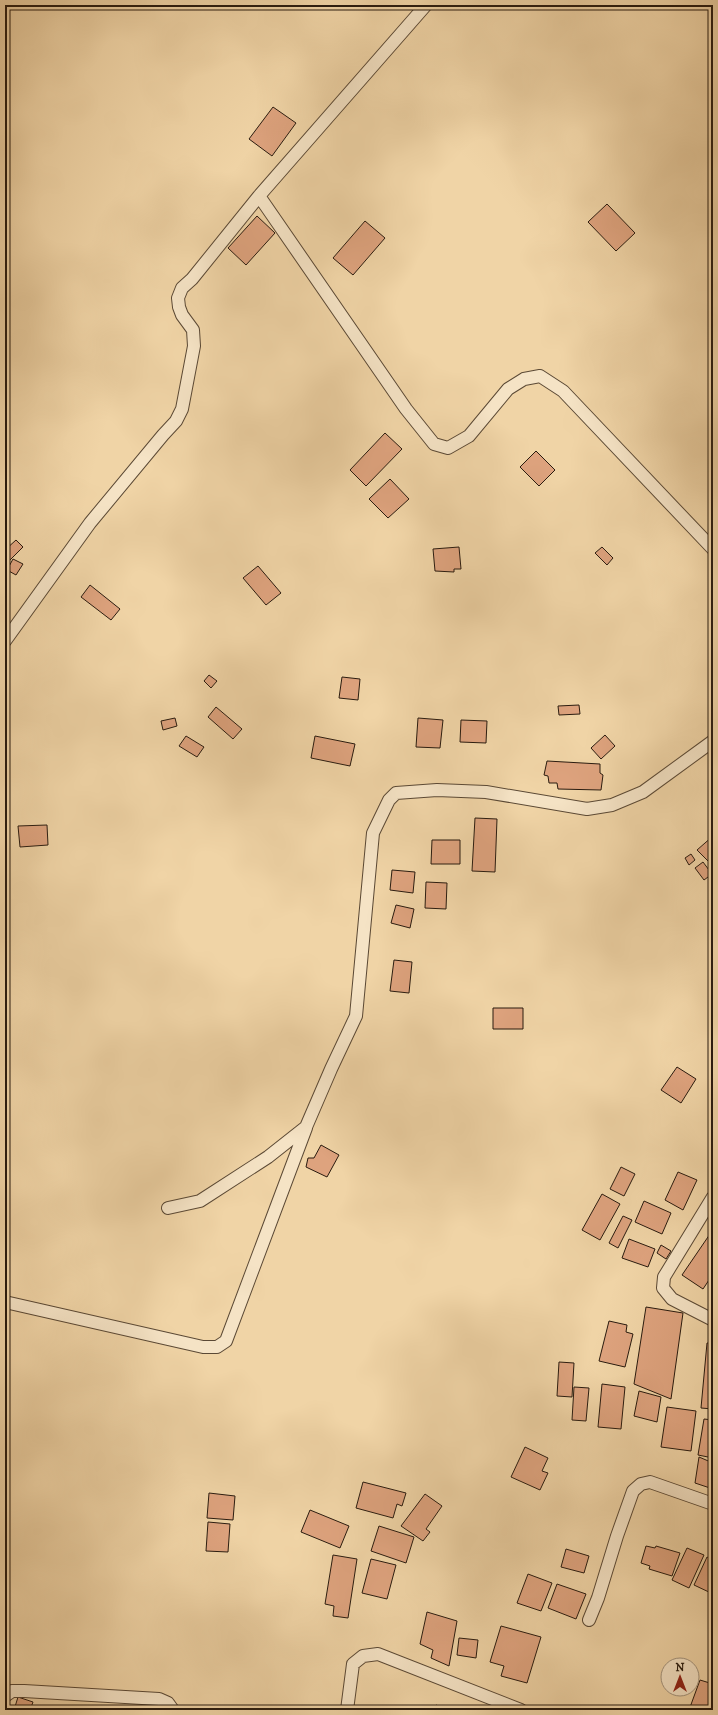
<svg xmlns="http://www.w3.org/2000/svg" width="718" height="1715" font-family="'IM FELL DW Pica',serif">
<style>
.building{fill:#dea37e;stroke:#291b0f}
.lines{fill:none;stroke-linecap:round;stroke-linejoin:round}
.street-casing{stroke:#5b4935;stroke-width:14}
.street{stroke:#f5e3c5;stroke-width:12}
</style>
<rect width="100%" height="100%" fill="#f0d4a6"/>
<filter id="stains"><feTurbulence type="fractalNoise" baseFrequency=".005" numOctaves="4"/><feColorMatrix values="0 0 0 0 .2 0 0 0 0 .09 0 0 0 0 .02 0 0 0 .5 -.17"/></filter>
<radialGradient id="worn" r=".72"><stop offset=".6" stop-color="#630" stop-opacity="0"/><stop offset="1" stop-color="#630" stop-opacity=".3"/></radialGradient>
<!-- building -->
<path class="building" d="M273 107 296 123 272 156 249 139Z
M607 204 635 233 616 251 588 222Z
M257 216 275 233 246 265 228 248Z
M365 221 385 238 353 275 333 258Z
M385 433 402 449 366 486 350 470Z
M536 451 555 470 539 486 520 467Z
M390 479 409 499 388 518 369 499Z
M16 540 23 547 9 561 5 557V550Z
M459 547 461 569H454V572L435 571 433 549Z
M602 547 613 558 607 565 595 553Z
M13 559 23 564 16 575 7 570Z
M258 566 281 593 266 605 243 578Z
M90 585 120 609 111 620 81 597Z
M209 675 217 681 211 688 204 681Z
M342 677 360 679 358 700 339 698Z
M579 705 580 714 559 715 558 706Z
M216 707 242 729 233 739 208 717Z
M175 718 177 726 163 730 161 721Z
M418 718 443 720 440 748 416 747Z
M461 720 487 721 486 743 460 742Z
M605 735 615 746 601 759 591 748Z
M186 736 204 747 197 757 179 746Z
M315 736 355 744 350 766 311 758Z
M547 761 600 764V773L603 775 601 790 558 789 557 783H549L548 776 544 775Z
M475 818 497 819 495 872 472 871Z
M47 825 48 845 20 847 18 826Z
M713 836V864L712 865 697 850Z
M432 840H460V864H431Z
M691 854 695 860 689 865 685 858Z
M703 862 712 874 704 880 695 868Z
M392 870 415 872 413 893 390 890Z
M426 882 447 883 446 909 425 908Z
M396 905 414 909 410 928 391 923Z
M394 960 412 962 409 993 390 991Z
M493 1008H523V1029H493Z
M677 1067 696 1079 681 1103 661 1090Z
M321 1145 339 1155 327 1177 306 1167 308 1158H314Z
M621 1167 635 1174 624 1196 610 1189Z
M678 1172 697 1180 683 1210 665 1200Z
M602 1194 620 1204 600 1240 582 1230Z
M644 1201 671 1213 662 1234 635 1222Z
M623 1216 632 1220 618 1248 609 1243Z
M710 1234 713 1235V1274L703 1289 682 1275Z
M629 1239 655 1249 648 1267 622 1258Z
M661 1245 671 1251 666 1259 657 1253Z
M646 1307 683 1313 671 1399 634 1384Z
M609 1321 627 1325 626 1332 633 1334 625 1367 599 1361Z
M707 1343H713V1409L701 1408Z
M559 1362 574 1363 572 1397 557 1396Z
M602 1384 625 1387 621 1429 598 1427Z
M574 1387 589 1388 586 1421 572 1420Z
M639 1391 661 1397 657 1422 634 1416Z
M667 1407 696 1411 691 1451 661 1447Z
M704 1419 713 1420V1458L698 1455Z
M525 1447 548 1458 542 1471 548 1473 540 1490 511 1477Z
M699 1457 713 1463V1489L695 1483Z
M363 1482 406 1493 402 1506 397 1504 393 1518 356 1508Z
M209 1493 235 1496 233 1520 207 1518Z
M425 1494 442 1506 426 1529 430 1532 423 1541 401 1526Z
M310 1510 349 1526 340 1548 301 1532Z
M208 1522 230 1524 228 1552 206 1551Z
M379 1526 414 1537 406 1563 371 1551Z
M646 1546 655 1548 656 1546 680 1553 672 1576 649 1569 650 1566 641 1563Z
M687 1548 704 1555 689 1588 672 1580Z
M566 1549 589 1556 584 1573 561 1567Z
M333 1555 357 1559 348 1618 333 1616 334 1606 325 1604Z
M707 1557 713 1560V1589L711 1593 694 1585Z
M371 1559 396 1565 387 1599 362 1593Z
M528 1574 552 1583 541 1611 517 1603Z
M557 1584 586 1594 576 1619 548 1608Z
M427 1612 457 1621 449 1666 431 1658 433 1650 420 1644Z
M501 1626 541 1637 527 1683 501 1676 504 1666 490 1662Z
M459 1638 478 1640 476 1658 457 1655Z
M700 1680 713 1684V1710H689Z
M18 1697 33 1702 30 1710H14Z
M436 1705 448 1710H434Z"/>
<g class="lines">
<defs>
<path id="street" d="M259 196 406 409 434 444 448 448 469 436 508 389 524 379 540 376 563 391 713 549
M5 641 90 523 163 435 176 421 182 409 194 346 193 330 182 315 179 307 178 298 182 288 192 279 259 196 426 5
M713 1197 664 1277 663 1288 672 1299 713 1320
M168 1208 200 1201 268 1157 306 1127 331 1069 356 1016 373 833 389 800 396 793 437 790 486 792 587 809 612 805 643 792 713 741
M5 1302 203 1347H217L226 1341 306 1128
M589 1620 598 1598 617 1536 633 1491 641 1484 650 1482 713 1504
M5 1696 12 1691H24L159 1699 168 1703 173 1710
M347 1710 353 1664 363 1656 378 1654 521 1710"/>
</defs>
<!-- street casing -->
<use href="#street" class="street-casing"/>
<!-- street -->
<use href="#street" class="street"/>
</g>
<!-- margin -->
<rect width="718" height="1715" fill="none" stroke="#f0d4a6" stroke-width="20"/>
<rect x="6" y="6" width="706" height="1703" fill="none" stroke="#291b0f" stroke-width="2"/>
<rect x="10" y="10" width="698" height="1695" fill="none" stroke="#291b0f"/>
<!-- north arrow -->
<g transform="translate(680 1677)"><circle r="19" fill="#f5e3c5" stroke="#a3937c"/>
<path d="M0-3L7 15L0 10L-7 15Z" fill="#8f2418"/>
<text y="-6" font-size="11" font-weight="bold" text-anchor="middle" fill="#291b0f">N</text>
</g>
<rect width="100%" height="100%" filter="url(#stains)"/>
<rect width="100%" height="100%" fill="url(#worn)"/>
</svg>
